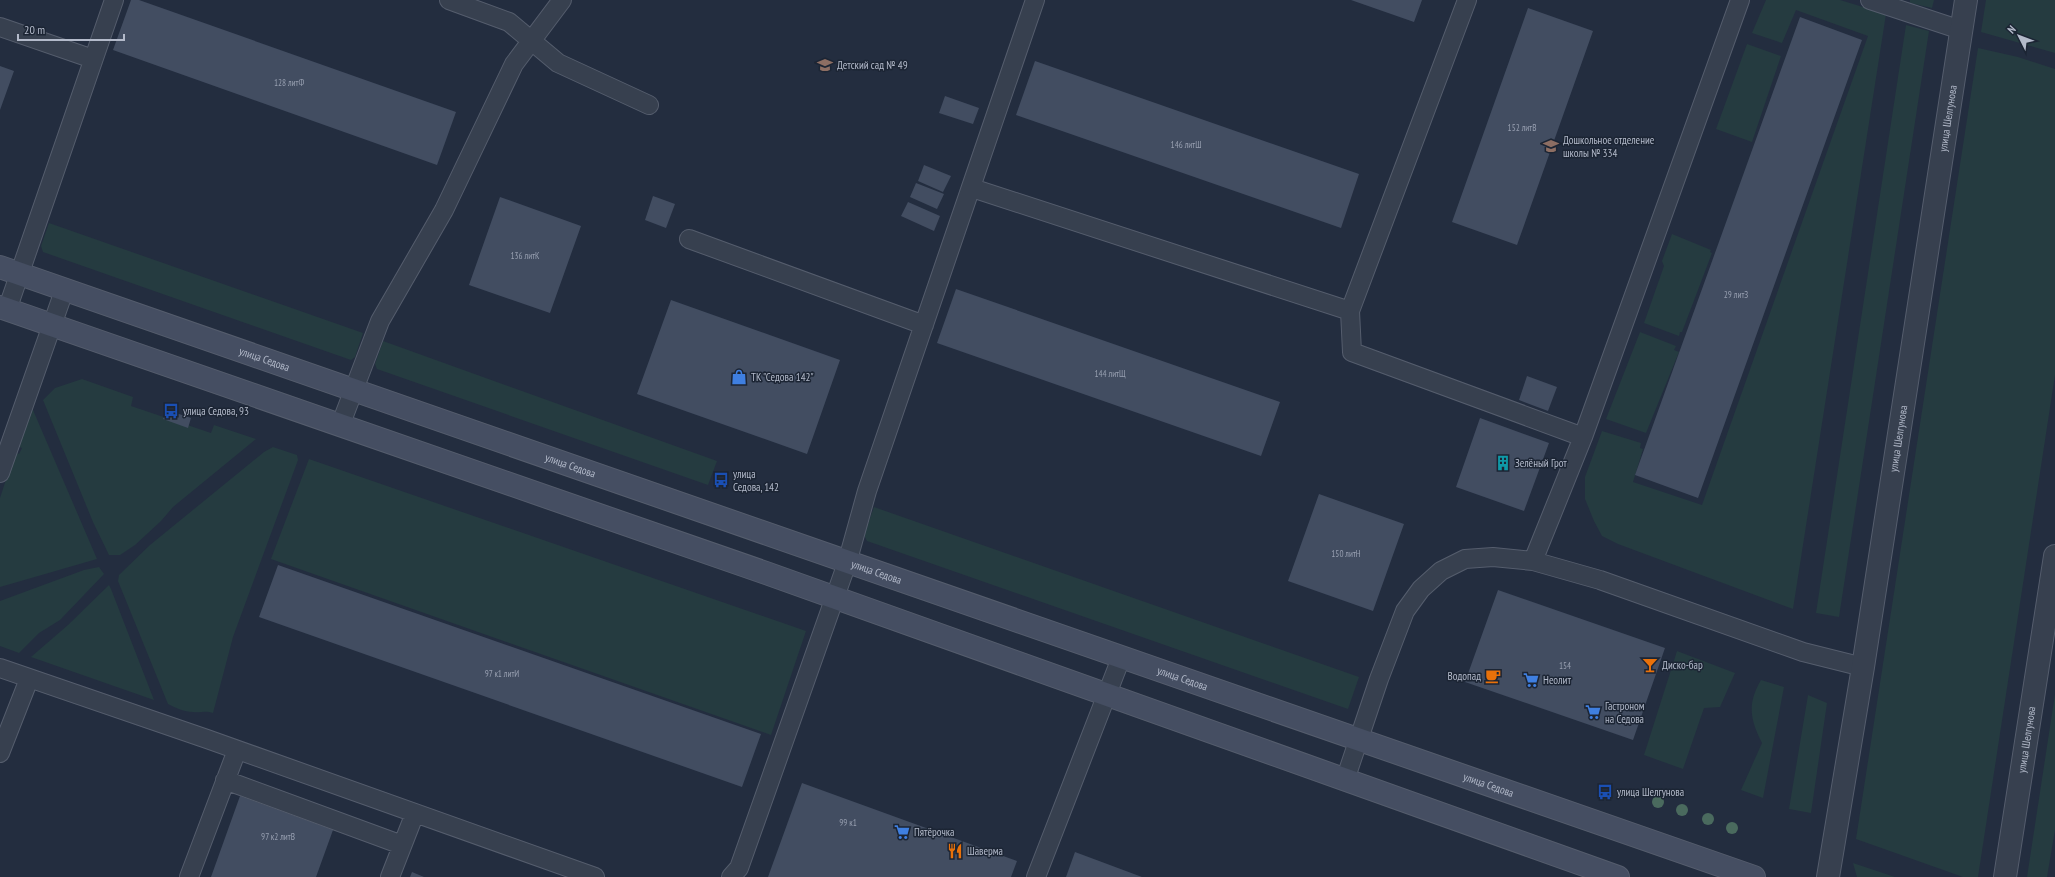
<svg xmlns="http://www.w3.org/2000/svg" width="2055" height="877" font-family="'PT Sans Narrow',sans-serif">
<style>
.green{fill:#253b40}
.building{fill:#424d61}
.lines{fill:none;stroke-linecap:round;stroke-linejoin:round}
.lane-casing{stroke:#555d6d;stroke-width:20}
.street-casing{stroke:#555d6d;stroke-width:24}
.secondary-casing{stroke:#555d6d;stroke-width:24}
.lane{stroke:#37404f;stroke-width:18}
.street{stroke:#37404f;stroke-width:22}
.secondary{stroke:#454e62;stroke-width:22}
.tree{fill:#4a6a5e}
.labels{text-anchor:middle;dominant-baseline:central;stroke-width:3;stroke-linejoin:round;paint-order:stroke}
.number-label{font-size:9px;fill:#979fb0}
.poi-label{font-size:11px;fill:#b3baca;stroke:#1c2534;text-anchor:start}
.street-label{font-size:11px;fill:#b3baca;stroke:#1c2534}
</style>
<rect width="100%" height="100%" fill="#232d3f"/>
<!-- green -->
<path class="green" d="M1766 0H1840L1886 14 1793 609 1618 544 1602 536 1594 521 1585 499V477L1602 431 1641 443 1640 448 1643 449 1633 482 1702 505 1868 36 1796 10 1782 43 1752 33Z
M1910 0H1934L1932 8 1910 3Z
M1986 0H2055V53L1981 32Z
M1906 25 1929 31 1839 617 1816 613Z
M1747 44 1781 56 1752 142 1716 129Z
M1978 48 2018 57 2055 69V375L1978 877H1963L1856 839Z
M49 223 363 333 355 357 351 360 43 252 41 246Z
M1672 234 1711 250 1710 252 1712 253 1682 332H1680L1679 336 1644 323 1664 266 1662 261Z
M1640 332 1676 346 1674 350 1679 352 1646 433 1606 419Z
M383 341 717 461 708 485 377 369 375 364Z
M82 379 133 397 131 406 211 433 214 425 256 439 173 507 161 521 135 545 120 555H109L93 522 43 400 55 388Z
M29 410H33L97 559 0 587V498L15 452 19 454 22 448 17 446Z
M273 447 297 455 298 460 233 637 213 713C206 710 201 713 193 712 184 712 176 708 168 704L118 581 119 575 150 545 264 452Z
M309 459 806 631 771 735 271 559Z
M874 507 1359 677 1348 709 867 541 864 535Z
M99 567 104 574 60 620 39 633 19 653 0 646V601L84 570Z
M109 585 111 589 154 700 31 657 68 625Z
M1677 651 1735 673 1720 707 1704 708 1683 769 1644 755Z
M1761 680 1784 687 1763 798 1741 790 1762 743C1750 719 1747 704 1761 680Z
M2055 694V830L2047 877H2027Z
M1808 695 1827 703 1811 813 1789 809Z
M1853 863 1895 877H1857Z"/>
<!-- building -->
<path class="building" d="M131 0H139L456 112 437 165 113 50Z
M1351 0H1422L1414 22Z
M1528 8 1593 31 1517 245 1452 222Z
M1800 17 1862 40 1698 498 1635 475Z
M1035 61 1359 174 1341 228 1016 115Z
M0 66 14 71 0 110Z
M945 96 979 108 973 124 939 113Z
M924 165 951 176 943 192 918 181Z
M916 183 944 194 937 209 910 197Z
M653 196 675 204 666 228 645 220Z
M500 197 581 226 550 313 469 285Z
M908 202 940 216 934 231 901 216Z
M956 289 1280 402 1261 456 937 343Z
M671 300 840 360 807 454 637 394Z
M1527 376 1557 387 1548 411 1519 400Z
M167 410 191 418 188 428 163 419Z
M1480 418 1549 443 1524 511 1456 487Z
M1319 494 1404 524 1373 611 1288 581Z
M278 565 761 734 742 787 259 617Z
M1498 590 1665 648 1633 740 1465 682Z
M802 783 1017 861 1011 877H768Z
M240 796 333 830 316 877H211Z
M1075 852 1142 877H1066Z
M412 872 424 877H410Z"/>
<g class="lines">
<defs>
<path id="lane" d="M449 0 509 22 558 63 649 105
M1467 0 1350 311 1352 352 1583 437
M1740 0 1583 437 1533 561 1600 580 1803 652 1863 667
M1870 0 1961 30
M0 27 93 59
M972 188 1350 311
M689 239 924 325
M7 310 114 0
M340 426 380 321 444 210 514 64 562 0
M0 473 64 291
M0 668 207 739 595 877
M0 753 29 679
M225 780 402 845
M1345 780 1379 679 1405 611 1421 589 1441 571 1465 559 1493 557 1533 561
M189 877 237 750
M390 877 415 813
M731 877 739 868 847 563 867 491 1035 0
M1036 877 1121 658"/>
<g id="street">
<path id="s1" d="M1828 877 1863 667 1966 0"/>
<path id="s2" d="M2005 877 2055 556"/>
</g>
<g id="secondary">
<path id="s3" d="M0 267 1754 877"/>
<path d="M0 307 766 573 1618 877"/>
</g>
</defs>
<!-- lane casing -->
<use href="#lane" class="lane-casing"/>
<!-- street casing -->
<use href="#street" class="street-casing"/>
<!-- secondary casing -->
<use href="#secondary" class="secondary-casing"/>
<!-- lane -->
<use href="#lane" class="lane"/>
<!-- street -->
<use href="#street" class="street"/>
<!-- secondary -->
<use href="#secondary" class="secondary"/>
</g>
<!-- trees -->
<g class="tree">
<circle cx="1658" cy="802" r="6"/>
<circle cx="1682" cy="810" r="6"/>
<circle cx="1708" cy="819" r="6"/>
<circle cx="1732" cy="828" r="6"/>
</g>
<!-- icons -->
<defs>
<symbol id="school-bare" viewBox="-9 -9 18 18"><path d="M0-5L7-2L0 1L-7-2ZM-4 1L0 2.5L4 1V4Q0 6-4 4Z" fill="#8d6e63" stroke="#1c2534" stroke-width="2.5" paint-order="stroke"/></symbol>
<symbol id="shop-bare" viewBox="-9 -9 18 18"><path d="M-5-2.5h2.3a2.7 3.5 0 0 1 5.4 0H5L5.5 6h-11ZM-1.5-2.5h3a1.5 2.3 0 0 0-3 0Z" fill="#3f7fe0" stroke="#1c2534" stroke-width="2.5" paint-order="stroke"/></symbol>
<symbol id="bus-bare" viewBox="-9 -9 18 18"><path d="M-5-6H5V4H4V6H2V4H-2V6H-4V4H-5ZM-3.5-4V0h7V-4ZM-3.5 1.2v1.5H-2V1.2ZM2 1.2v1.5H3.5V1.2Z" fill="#1a4fb4" stroke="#1c2534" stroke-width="2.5" paint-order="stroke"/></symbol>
<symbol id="building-bare" viewBox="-9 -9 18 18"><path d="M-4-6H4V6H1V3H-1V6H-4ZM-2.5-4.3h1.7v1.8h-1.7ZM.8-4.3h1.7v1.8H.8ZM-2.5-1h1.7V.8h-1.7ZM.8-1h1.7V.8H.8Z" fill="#0f9aa8" stroke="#1c2534" stroke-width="2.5" paint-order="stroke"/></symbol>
<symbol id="bar-bare" viewBox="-9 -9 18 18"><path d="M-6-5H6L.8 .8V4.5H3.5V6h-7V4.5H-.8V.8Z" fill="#e8710a" stroke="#1c2534" stroke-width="2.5" paint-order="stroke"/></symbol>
<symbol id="cafe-bare" viewBox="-9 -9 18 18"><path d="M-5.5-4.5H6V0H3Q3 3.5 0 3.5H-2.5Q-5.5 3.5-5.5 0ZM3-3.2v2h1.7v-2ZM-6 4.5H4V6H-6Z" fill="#e8710a" stroke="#1c2534" stroke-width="2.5" paint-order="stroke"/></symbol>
<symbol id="supermarket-bare" viewBox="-9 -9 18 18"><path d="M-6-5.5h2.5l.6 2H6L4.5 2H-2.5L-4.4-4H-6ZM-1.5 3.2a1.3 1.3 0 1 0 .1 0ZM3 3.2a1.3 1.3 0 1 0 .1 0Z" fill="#3f7fe0" stroke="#1c2534" stroke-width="2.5" paint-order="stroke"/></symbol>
<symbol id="restaurant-bare" viewBox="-9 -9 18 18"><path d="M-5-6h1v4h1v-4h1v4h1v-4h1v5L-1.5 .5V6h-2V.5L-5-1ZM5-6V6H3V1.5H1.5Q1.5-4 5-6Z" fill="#e8710a" stroke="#1c2534" stroke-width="2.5" paint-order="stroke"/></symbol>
</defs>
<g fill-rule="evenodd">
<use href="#school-bare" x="814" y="54" width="22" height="22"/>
<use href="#school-bare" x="1540" y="135" width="22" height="22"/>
<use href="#shop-bare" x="728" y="366" width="22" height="22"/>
<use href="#bus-bare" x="160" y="400" width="22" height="22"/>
<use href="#building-bare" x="1492" y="452" width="22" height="22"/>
<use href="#bus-bare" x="710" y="469" width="22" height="22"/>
<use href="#bar-bare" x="1639" y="654" width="22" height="22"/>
<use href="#cafe-bare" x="1482" y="665" width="22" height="22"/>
<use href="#supermarket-bare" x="1520" y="669" width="22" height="22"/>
<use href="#supermarket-bare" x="1582" y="701" width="22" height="22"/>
<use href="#bus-bare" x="1594" y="781" width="22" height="22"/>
<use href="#supermarket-bare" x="891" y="821" width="22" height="22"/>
<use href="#restaurant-bare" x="944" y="840" width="22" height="22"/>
</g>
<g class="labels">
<!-- number labels -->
<g class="number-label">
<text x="289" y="82">128 литФ</text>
<text x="1522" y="127">152 литВ</text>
<text x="1186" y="144">146 литШ</text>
<text x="525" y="255">136 литК</text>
<text x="1736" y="294">29 литЗ</text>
<text x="1110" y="373">144 литЩ</text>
<text x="1346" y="553">150 литН</text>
<text x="1565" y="665">154</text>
<text x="502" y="673">97 к1 литИ</text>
<text x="848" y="822">99 к1</text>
<text x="278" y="836">97 к2 литВ</text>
</g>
<!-- poi labels -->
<g class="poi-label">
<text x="837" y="65">Детский сад № 49</text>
<text x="1563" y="140">Дошкольное отделение<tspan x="1563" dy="13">школы № 334</tspan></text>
<text x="751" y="377">ТК "Седова 142"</text>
<text x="183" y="411">улица Седова, 93</text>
<text x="1515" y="463">Зелёный Грот</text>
<text x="733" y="474">улица<tspan x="733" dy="13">Седова, 142</tspan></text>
<text x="1662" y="665">Диско-бар</text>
<text x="1481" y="676" text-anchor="end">Водопад</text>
<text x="1543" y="680">Неолит</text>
<text x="1605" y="706">Гастроном<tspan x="1605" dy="13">на Седова</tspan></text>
<text x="1617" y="792">улица Шелгунова</text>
<text x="914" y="832">Пятёрочка</text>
<text x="967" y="851">Шаверма</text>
</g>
<!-- street labels -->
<g class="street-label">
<text stroke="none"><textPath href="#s1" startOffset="768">улица Шелгунова</textPath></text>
<text stroke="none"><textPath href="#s3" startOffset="280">улица Седова</textPath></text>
<text stroke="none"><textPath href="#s1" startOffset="444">улица Шелгунова</textPath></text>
<text stroke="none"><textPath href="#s3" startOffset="604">улица Седова</textPath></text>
<text stroke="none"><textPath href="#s3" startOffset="928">улица Седова</textPath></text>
<text stroke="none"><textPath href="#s3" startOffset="1252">улица Седова</textPath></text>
<text stroke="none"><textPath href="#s2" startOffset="139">улица Шелгунова</textPath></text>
<text stroke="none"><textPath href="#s3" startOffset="1576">улица Седова</textPath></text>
</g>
</g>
<!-- north arrow -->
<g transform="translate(2019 36) rotate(312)" stroke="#1c2534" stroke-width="3" paint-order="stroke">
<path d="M0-3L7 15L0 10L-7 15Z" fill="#b3baca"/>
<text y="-6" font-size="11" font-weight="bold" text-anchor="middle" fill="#b3baca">N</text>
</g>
<!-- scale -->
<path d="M18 34v6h106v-6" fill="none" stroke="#b3baca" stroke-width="2"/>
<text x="24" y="34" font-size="12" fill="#b3baca" stroke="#1c2534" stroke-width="3" paint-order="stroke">20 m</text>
</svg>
